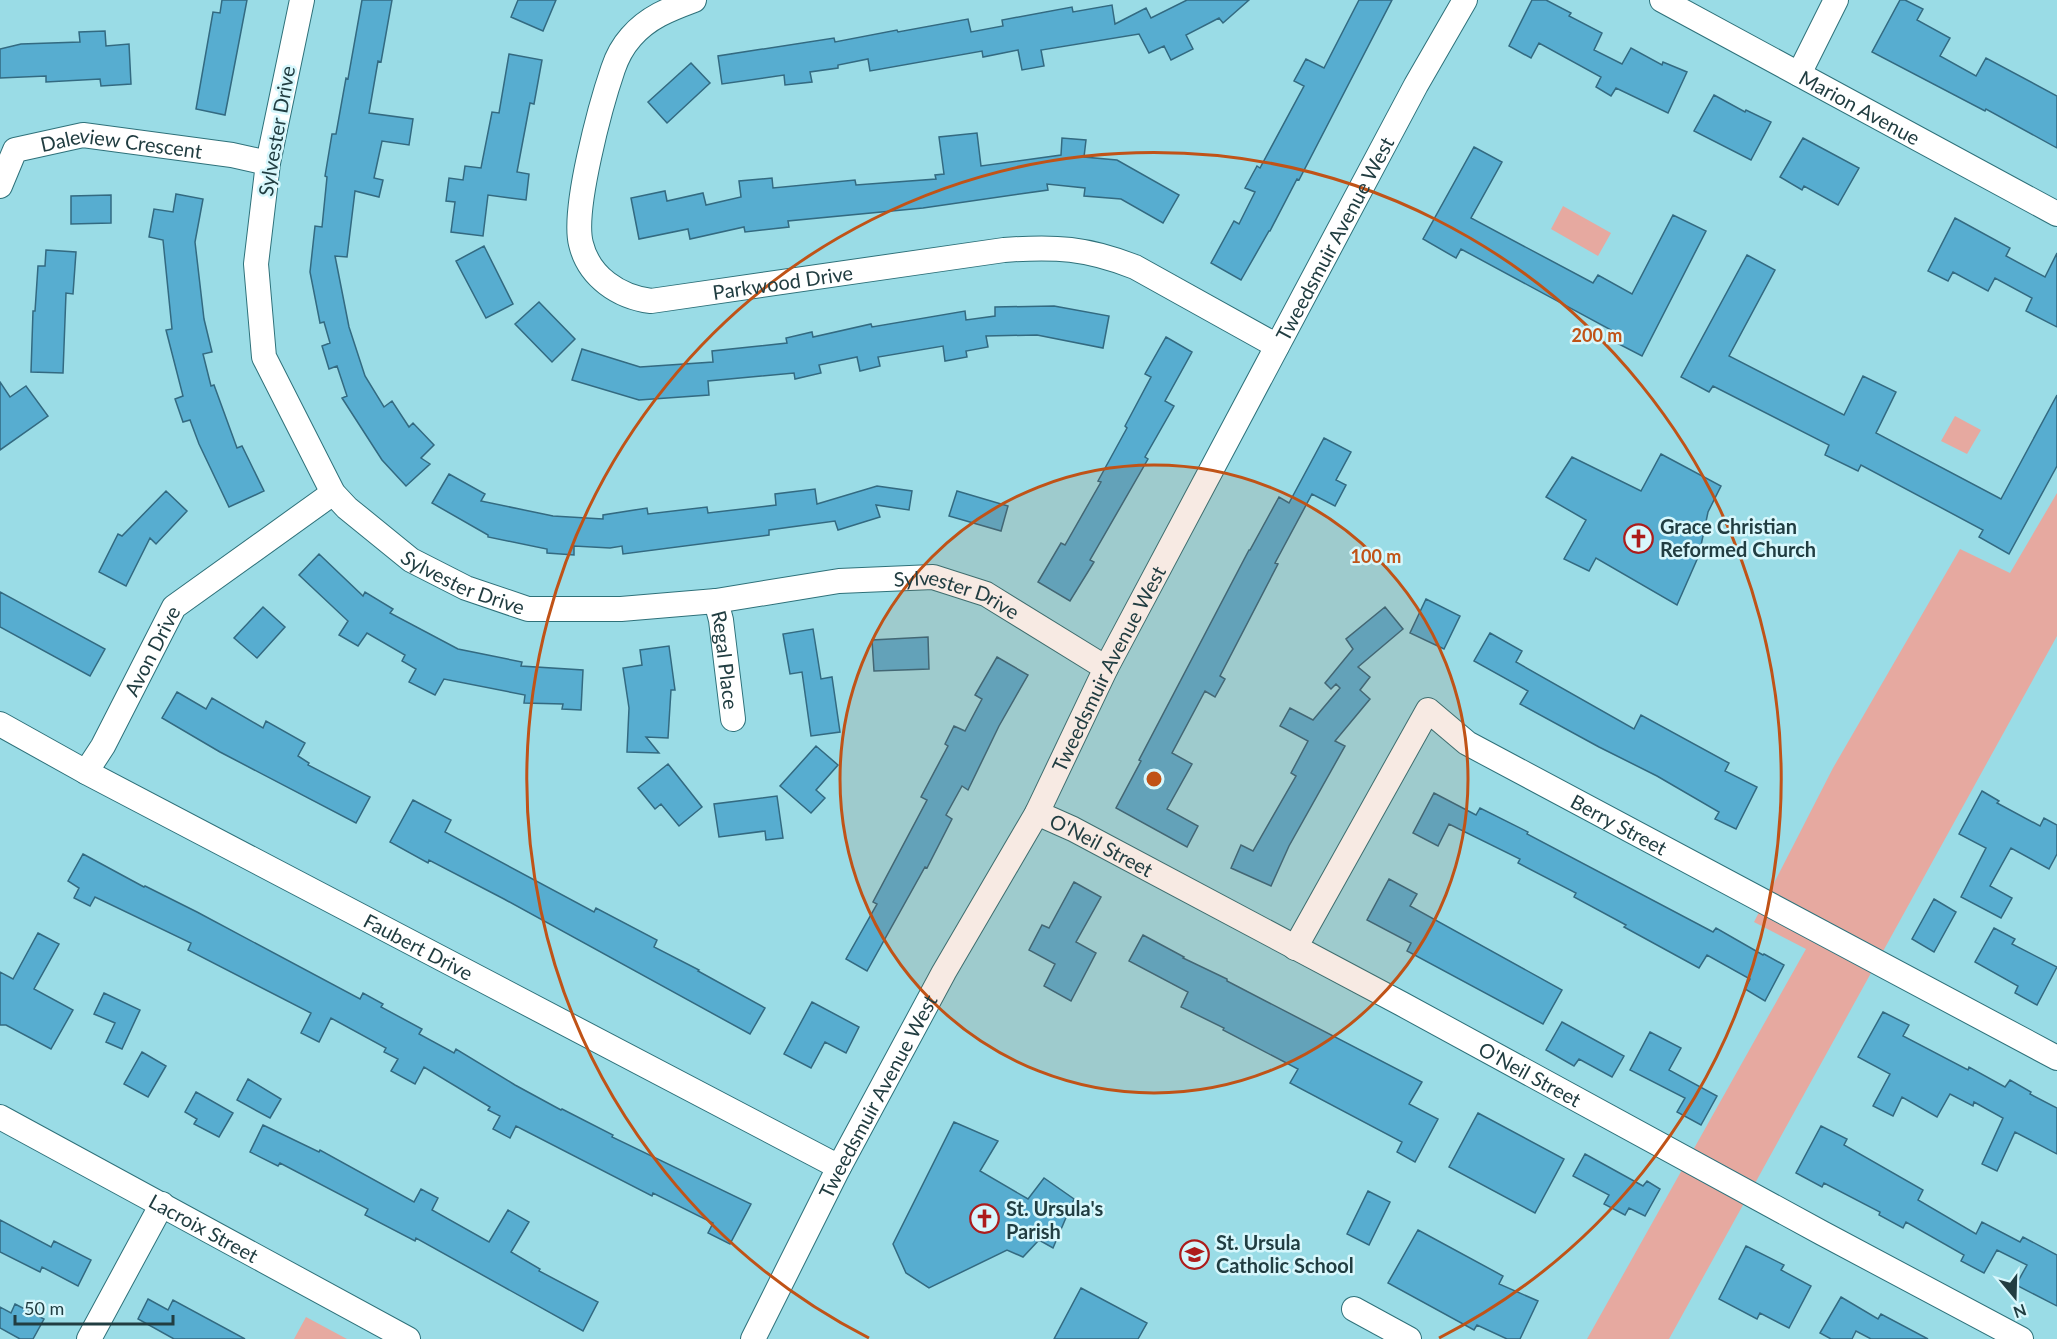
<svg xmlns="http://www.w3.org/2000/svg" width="2057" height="1339" font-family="Lato,sans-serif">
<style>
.green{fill:#e6a9a0}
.building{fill:#57add0;stroke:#336a81;stroke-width:1.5}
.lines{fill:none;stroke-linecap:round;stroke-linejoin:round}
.minor-casing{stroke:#2e717a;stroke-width:26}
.minor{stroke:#fff;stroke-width:24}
.ring{fill:none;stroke:#c05317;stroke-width:3}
.labels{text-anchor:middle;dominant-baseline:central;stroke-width:5;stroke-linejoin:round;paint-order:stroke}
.street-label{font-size:20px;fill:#213d41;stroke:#d7f7fc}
.poi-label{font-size:20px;font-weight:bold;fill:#213d41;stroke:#d7f7fc;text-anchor:start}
.centre{fill:#c05317;stroke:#d7f7fc;stroke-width:3}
.ring-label{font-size:18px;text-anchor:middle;font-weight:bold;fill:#c05317;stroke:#d7f7fc;stroke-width:5;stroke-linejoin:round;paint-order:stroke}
</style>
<rect width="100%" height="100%" fill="#9adce6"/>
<!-- green -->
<path class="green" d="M1563 206 1611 233 1598 256 1551 229Z
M1955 416 1981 430 1967 454 1941 441Z
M2057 493V636L1669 1339H1587L1806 949 1754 922 1833 768 1960 549 2010 573Z
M306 1317 347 1339H294Z"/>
<!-- building -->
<path class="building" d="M222 0H247L225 115 196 109 213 12 220 13Z
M362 0H392L381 62 378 61 369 113 413 119 409 145 382 141 374 178 383 180 379 197 355 191 347 257 335 256 349 327 365 376 384 407 392 401 409 427 413 423 434 445 421 458 430 464 406 486 382 460 342 398 347 396 337 366 329 369 322 346 330 343 324 322 320 323 310 272 315 226 322 227 327 177 325 176 332 134H336L346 78 348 79Z
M518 0H556L543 31 511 17Z
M1187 0H1249L1223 23 1219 18 1186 35 1193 49 1171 60 1164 46 1149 53 1139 34 1041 50 1044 66 1022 70 1018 50 983 57 982 51 870 71 868 59 838 65V68L810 72 812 82 785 85 784 75 722 84 718 56 834 38 835 42 897 30 898 32 968 19 971 32 1003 26 1002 20 1072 7 1073 12 1112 5 1115 24 1146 8 1151 18Z
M1359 0H1392L1299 180 1297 179 1270 231H1269L1241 280 1211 263 1234 221 1239 224 1255 192 1245 188 1257 166 1260 168 1304 86 1294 81 1306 59 1324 68Z
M1532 0H1546L1571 13 1569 16 1602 33 1594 50 1622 64 1631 48 1662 65 1663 62 1687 72 1668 113 1616 88 1611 96 1596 87 1601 77 1539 43 1531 58 1509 46Z
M1900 0H1905L1923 9 1917 20 1950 38 1940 56 1976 76 1986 58 2057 96V148L1986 109 1985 111 1872 52Z
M105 31 106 46 129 44 131 84 101 86 100 79 46 82V76L0 78V49L21 44 80 42 79 32Z
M509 54 542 60 534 104 530 103 517 172 529 174 526 200 488 195 483 236 451 232 455 202 446 201 449 178 463 180 465 166 481 168 492 112 499 113Z
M691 63 710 83 667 123 648 102Z
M1714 95 1745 112 1746 110 1771 122 1751 160 1694 131Z
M977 133 981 166 1061 155 1062 138 1086 140 1084 157 1117 160 1179 195 1163 223 1121 199 1084 196 1085 188 1047 184 1048 190 923 208 788 221 789 227 745 232 744 227 690 239 688 229 639 239 631 198 665 191 667 201 703 193 706 205 741 197 739 181 772 178 773 188 855 180 856 185 936 179 935 175 944 174 939 137Z
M1803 138 1859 168 1838 205 1804 186 1802 190 1780 177Z
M1474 147 1502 162 1471 218 1593 283 1598 275 1632 294 1673 215 1706 231 1642 356 1609 339 1613 331 1461 249 1456 258 1423 239Z
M176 194 203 199 195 242 204 319 212 352 203 354 211 386 214 385 237 448 242 446 264 491 229 507 199 444 190 420 183 422 175 399 183 396 166 330 172 329 163 240 149 237 154 209 173 212Z
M111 195V223L71 224V196Z
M1955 218 2010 248 2006 256 2045 277 2057 253V327L2026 311 2032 298 1995 278 1988 291 1953 272 1948 281 1928 271Z
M484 246 513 304 486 318 456 261Z
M46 250 76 252 73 294 66 293 63 373 31 372 33 311H35L38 266H45Z
M1747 255 1775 270 1729 356 1844 415 1863 376 1896 392 1876 433 2001 499 2057 395V466L2009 554 1979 537 1983 530 1861 465 1858 471 1825 455 1829 445 1713 386 1709 392 1681 377Z
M539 302 575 339 552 362 515 324Z
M1054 306 1109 316 1103 348 1037 335 986 336 988 347 966 351 967 357 945 361 943 346 878 357 880 366 860 371 857 357 819 365 821 373 795 379 794 373 708 381 709 395 639 400 572 380 582 349 640 367 713 362 712 351 787 343 786 338 812 332 813 337 871 324 872 327 965 311 966 320 995 316V307Z
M1166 337 1192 352 1165 401 1174 406 1145 457 1148 459 1090 560 1094 562 1070 601 1038 582 1061 543 1065 545 1101 482 1098 481 1127 428 1125 426 1151 377 1145 374Z
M0 382 10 397 26 386 48 416 0 450Z
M1324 438 1351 452 1336 480 1346 485 1335 506 1312 494 1275 563 1278 564 1220 676 1225 679 1215 697 1205 691 1172 753 1192 764 1167 809 1198 826 1187 847 1116 808 1141 761 1139 760 1249 550H1250L1279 497 1289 503Z
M1661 454 1721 486 1708 512 1699 555 1677 605 1596 558 1589 571 1564 559 1586 520 1546 497 1572 457 1641 491Z
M449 474 485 494 481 501 553 516 603 519V515L647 508 648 514 707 507 708 513 776 505 775 494 815 489 817 504 877 486 912 491 909 510 876 505 880 517 838 530 835 521 769 530V535L623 554 622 546 610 548 574 546V555L547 553V549L488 537V535L432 503Z
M166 491 187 511 156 544 150 538 126 586 99 572 118 534 122 536Z
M957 491 1008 506 1001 531 949 516Z
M319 554 363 596 365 592 393 609 390 613 458 649 522 662 521 666 583 670 581 710 562 709 563 704 524 703 525 695 444 679 435 695 409 682 416 669 402 661 405 655 367 633 358 646 339 635 348 621 299 575Z
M0 592 105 649 90 676 0 627Z
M1426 599 1460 616 1444 649 1410 633Z
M263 607 285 627 257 658 234 638Z
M1385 607 1403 629 1358 667 1370 677 1360 690 1370 699 1335 741 1345 746 1289 846 1271 886 1231 868 1241 845 1253 851 1296 776 1291 773 1308 741 1280 726 1290 708 1313 720 1340 688 1336 684 1331 689 1325 683 1353 649 1346 639Z
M813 629 821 679 832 677 840 732 811 736 802 672 790 674 783 634Z
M1490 633 1522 651 1516 662 1634 729 1641 715 1729 763 1725 771 1757 787 1736 829 1715 819 1719 812 1657 776 1599 747 1520 704 1528 691 1474 661Z
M928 637 929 669 874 671 872 640Z
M669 646 675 690H671L668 738 646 737 659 753 627 752 629 708 623 668 642 665 640 650Z
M997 657 1028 675 999 726 968 790 962 786 946 815 952 819 927 868 925 867 867 971 846 959 877 904 873 902 927 800 921 797 948 746 945 744 954 726 965 731 982 699 975 695Z
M177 692 206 709 212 698 263 728 266 721 305 743 298 756 309 763 308 765 370 797 356 823 220 752 162 718Z
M816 746 838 765 816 790 825 798 811 813 780 786Z
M668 764 702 807 679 826 661 804 655 809 638 788Z
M1982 791 1999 801 1997 803 2040 826 2044 818 2057 825V854L2049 869 2011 848 1990 886 2012 898 2001 918 1961 897 1986 848 1959 834Z
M1434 793 1476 815 1480 808 1528 832 1527 834 1713 932 1716 928 1763 955 1764 954 1784 965 1765 1001 1745 989 1750 979 1707 955 1699 968 1624 927 1626 925 1574 897 1576 893 1518 863 1520 859 1449 824 1438 846 1413 833Z
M777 796 783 838 766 840 765 831 719 837 714 804Z
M413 800 451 820 445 832 594 912 596 908 657 940 654 947 699 970 698 971 765 1008 750 1034 504 899 429 860 428 863 390 842Z
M83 854 144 887 145 886 197 912 360 999 363 993 383 1004 381 1007 422 1029 419 1034 454 1053 456 1049 515 1085 561 1110 562 1109 613 1135 612 1137 751 1204 730 1244 708 1233 713 1223 653 1193 652 1196 516 1126 510 1138 493 1129 500 1116 488 1110 490 1107 424 1067 415 1084 391 1071 398 1059 384 1052 386 1048 331 1018 319 1042 301 1033 311 1013 188 950 191 943 95 897 90 906 74 898 79 888 68 881Z
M1389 879 1417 894 1410 906 1562 990 1543 1024 1407 951 1411 943 1367 920Z
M1074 882 1101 897 1076 942 1096 953 1071 1001 1044 986 1055 964 1029 950 1042 925 1049 928Z
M1934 899 1956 912 1934 952 1912 939Z
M1994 928 2015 939 2012 944 2057 967 2037 1005 2015 993 2018 986 1975 962Z
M38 933 59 944 34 989 73 1010 51 1049 6 1025H0V972L13 979Z
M1143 935 1184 957 1183 958 1227 979V981L1422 1082 1409 1104 1438 1119 1415 1162 1397 1152 1402 1142 1290 1083 1298 1069 1223 1030 1224 1028 1181 1007 1188 992 1129 961Z
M104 993 140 1010 122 1049 106 1042 115 1023 94 1014Z
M812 1002 859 1027 846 1053 825 1042 811 1068 784 1054Z
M1883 1012 1909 1025 1903 1036 1968 1070 1969 1067 2005 1087 2010 1080 2031 1092 2030 1094 2057 1108V1154L2015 1132 1997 1171 1982 1164 2003 1118 1974 1102 1973 1106 1950 1094 1937 1117 1902 1097 1893 1116 1873 1106 1890 1074 1858 1057Z
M1562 1022 1624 1056 1612 1077 1579 1059 1574 1066 1546 1050Z
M1650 1032 1681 1048 1669 1070 1717 1096 1701 1125 1677 1112 1685 1098 1630 1070Z
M142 1052 166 1066 148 1097 124 1084Z
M248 1079 281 1099 270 1118 237 1100Z
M196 1092 233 1113 219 1137 194 1124 197 1119 185 1112Z
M1478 1113 1564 1159 1535 1213 1449 1167Z
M954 1122 998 1141 980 1171 1028 1199 1044 1178 1074 1199 1053 1248 1039 1240 1023 1257 1007 1250 929 1288 906 1273 893 1244Z
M263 1125 319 1152 320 1150 414 1202 421 1189 438 1198 432 1210 489 1242 508 1210 529 1222 511 1252 540 1269 539 1271 598 1302 583 1331 416 1238 415 1241 365 1215 368 1209 280 1163 278 1166 250 1152Z
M1821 1126 1847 1139 1844 1145 1923 1190 1918 1200 1976 1234 1982 1222 2020 1242 2023 1237 2057 1255V1306L2016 1285 2027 1265 1997 1250 1984 1273 1961 1261 1964 1255 1906 1222 1903 1228 1879 1215 1880 1212 1824 1183 1822 1187 1796 1173Z
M1585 1154 1643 1186 1647 1181 1660 1189 1645 1216 1629 1208 1625 1215 1604 1204 1609 1195 1573 1176Z
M1368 1191 1390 1202 1369 1245 1347 1234Z
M0 1220 51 1247 54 1241 91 1260 78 1286 42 1267 40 1272 0 1252Z
M1418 1230 1503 1276 1499 1284 1538 1301 1520 1339H1507L1477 1325 1474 1330 1388 1283Z
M1746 1246 1784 1265 1781 1270 1811 1286 1789 1328 1760 1313 1757 1319 1719 1299Z
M1081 1288 1147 1323 1138 1339H1054Z
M1841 1297 1878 1319 1881 1314 1928 1339H1871L1856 1331 1852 1339H1831L1820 1333Z
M148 1299 168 1310 173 1300 245 1339H174L138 1319Z
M15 1304 44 1319 33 1339H20L0 1328V1307L11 1313Z"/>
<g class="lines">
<defs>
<g id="minor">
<path id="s1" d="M302 0 268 163 256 264 264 357 333 493 347 508 411 560 466 588 528 609H621L716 601 839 581 933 577 986 594 1106 668"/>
<path id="s2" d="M694 0C670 9 648 17 631 37 623 46 617 57 613 69 601 104 572 210 581 244 589 277 619 297 651 301L1004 250C1055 246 1087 248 1135 267L1277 346"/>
<path id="s3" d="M1662 0 2057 214"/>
<path d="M1799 74 1836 0"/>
<path id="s4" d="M0 186 15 150 83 135 232 155 268 163"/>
<path id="s5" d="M716 601 721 620 733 719"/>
<path id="s6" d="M0 724 86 772 839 1167"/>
<path id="s7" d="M86 772 103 746 174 607 333 493"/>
<path id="s8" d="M1037 813 1073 829 1402 1004 1822 1233 2021 1339"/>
<path id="s9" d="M1295 948 1428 710 1467 743 2057 1058"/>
<path id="s10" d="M0 1117 408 1339"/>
<path d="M1354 1309 1409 1339"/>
<path d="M89 1339 162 1204"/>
<path id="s11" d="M753 1339 839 1167 944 972 1037 813 1106 668 1416 85 1465 0"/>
</g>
</defs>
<!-- minor casing -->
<use href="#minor" class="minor-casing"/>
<!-- minor -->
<use href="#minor" class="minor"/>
</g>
<!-- distance rings -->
<circle cx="1154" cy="779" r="314" fill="#c05317" fill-opacity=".12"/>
<g class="ring">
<circle cx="1154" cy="779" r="314"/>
<path d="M869 1338A627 627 0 1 1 1439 1338"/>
</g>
<!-- icons -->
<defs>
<symbol id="church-ring" viewBox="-11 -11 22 22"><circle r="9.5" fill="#d7f7fc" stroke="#ad1c1b" stroke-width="1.5"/><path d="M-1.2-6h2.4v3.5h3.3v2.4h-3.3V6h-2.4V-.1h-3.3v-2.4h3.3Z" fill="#ad1c1b"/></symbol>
<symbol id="school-ring" viewBox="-11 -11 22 22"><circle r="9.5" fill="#d7f7fc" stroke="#ad1c1b" stroke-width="1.5"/><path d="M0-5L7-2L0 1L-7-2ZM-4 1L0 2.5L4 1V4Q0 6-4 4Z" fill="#ad1c1b"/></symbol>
</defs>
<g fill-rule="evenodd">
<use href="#church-ring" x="1622" y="522" width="33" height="33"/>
<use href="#church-ring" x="968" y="1202" width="33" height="33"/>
<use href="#school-ring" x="1178" y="1238" width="33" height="33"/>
</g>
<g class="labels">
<!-- street labels -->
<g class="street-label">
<text stroke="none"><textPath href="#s3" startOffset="225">Marion Avenue</textPath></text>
<text transform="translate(276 131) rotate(-80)">Sylvester Drive</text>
<text stroke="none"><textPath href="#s4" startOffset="147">Daleview Crescent</textPath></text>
<text stroke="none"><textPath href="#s11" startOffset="1245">Tweedsmuir Avenue West</textPath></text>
<text stroke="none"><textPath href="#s2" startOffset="519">Parkwood Drive</textPath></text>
<text stroke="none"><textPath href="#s1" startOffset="674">Sylvester Drive</textPath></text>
<text stroke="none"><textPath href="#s1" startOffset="1178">Sylvester Drive</textPath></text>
<text stroke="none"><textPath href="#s7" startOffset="138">Avon Drive</textPath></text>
<text stroke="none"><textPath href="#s5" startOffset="60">Regal Place</textPath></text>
<text stroke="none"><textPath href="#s11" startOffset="759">Tweedsmuir Avenue West</textPath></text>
<text stroke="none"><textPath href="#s9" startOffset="496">Berry Street</textPath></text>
<text stroke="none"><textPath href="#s8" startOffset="72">O'Neil Street</textPath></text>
<text stroke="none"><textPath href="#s6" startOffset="474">Faubert Drive</textPath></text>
<text stroke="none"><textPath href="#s8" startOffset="558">O'Neil Street</textPath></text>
<text stroke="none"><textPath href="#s11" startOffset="273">Tweedsmuir Avenue West</textPath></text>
<text stroke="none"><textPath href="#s10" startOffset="232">Lacroix Street</textPath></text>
</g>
<!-- poi labels -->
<g class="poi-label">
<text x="1660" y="526">Grace Christian<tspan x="1660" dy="23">Reformed Church</tspan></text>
<text x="1006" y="1208">St. Ursula's<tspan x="1006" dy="23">Parish</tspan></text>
<text x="1216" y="1242">St. Ursula<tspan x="1216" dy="23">Catholic School</tspan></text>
</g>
</g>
<circle cx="1154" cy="779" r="9" class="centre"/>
<g class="ring-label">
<text x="1597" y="342">200 m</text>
<text x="1376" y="563">100 m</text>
</g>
<!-- north arrow -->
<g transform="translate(2015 1297) rotate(161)" stroke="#d7f7fc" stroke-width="4.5" paint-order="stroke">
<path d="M0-4.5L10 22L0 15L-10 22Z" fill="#213d41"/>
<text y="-9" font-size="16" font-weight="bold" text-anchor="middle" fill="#213d41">N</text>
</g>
<!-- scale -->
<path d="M15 1315v9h158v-9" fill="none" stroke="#213d41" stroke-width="3"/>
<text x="24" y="1315" font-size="18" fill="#213d41" stroke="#d7f7fc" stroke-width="4.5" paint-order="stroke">50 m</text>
</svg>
